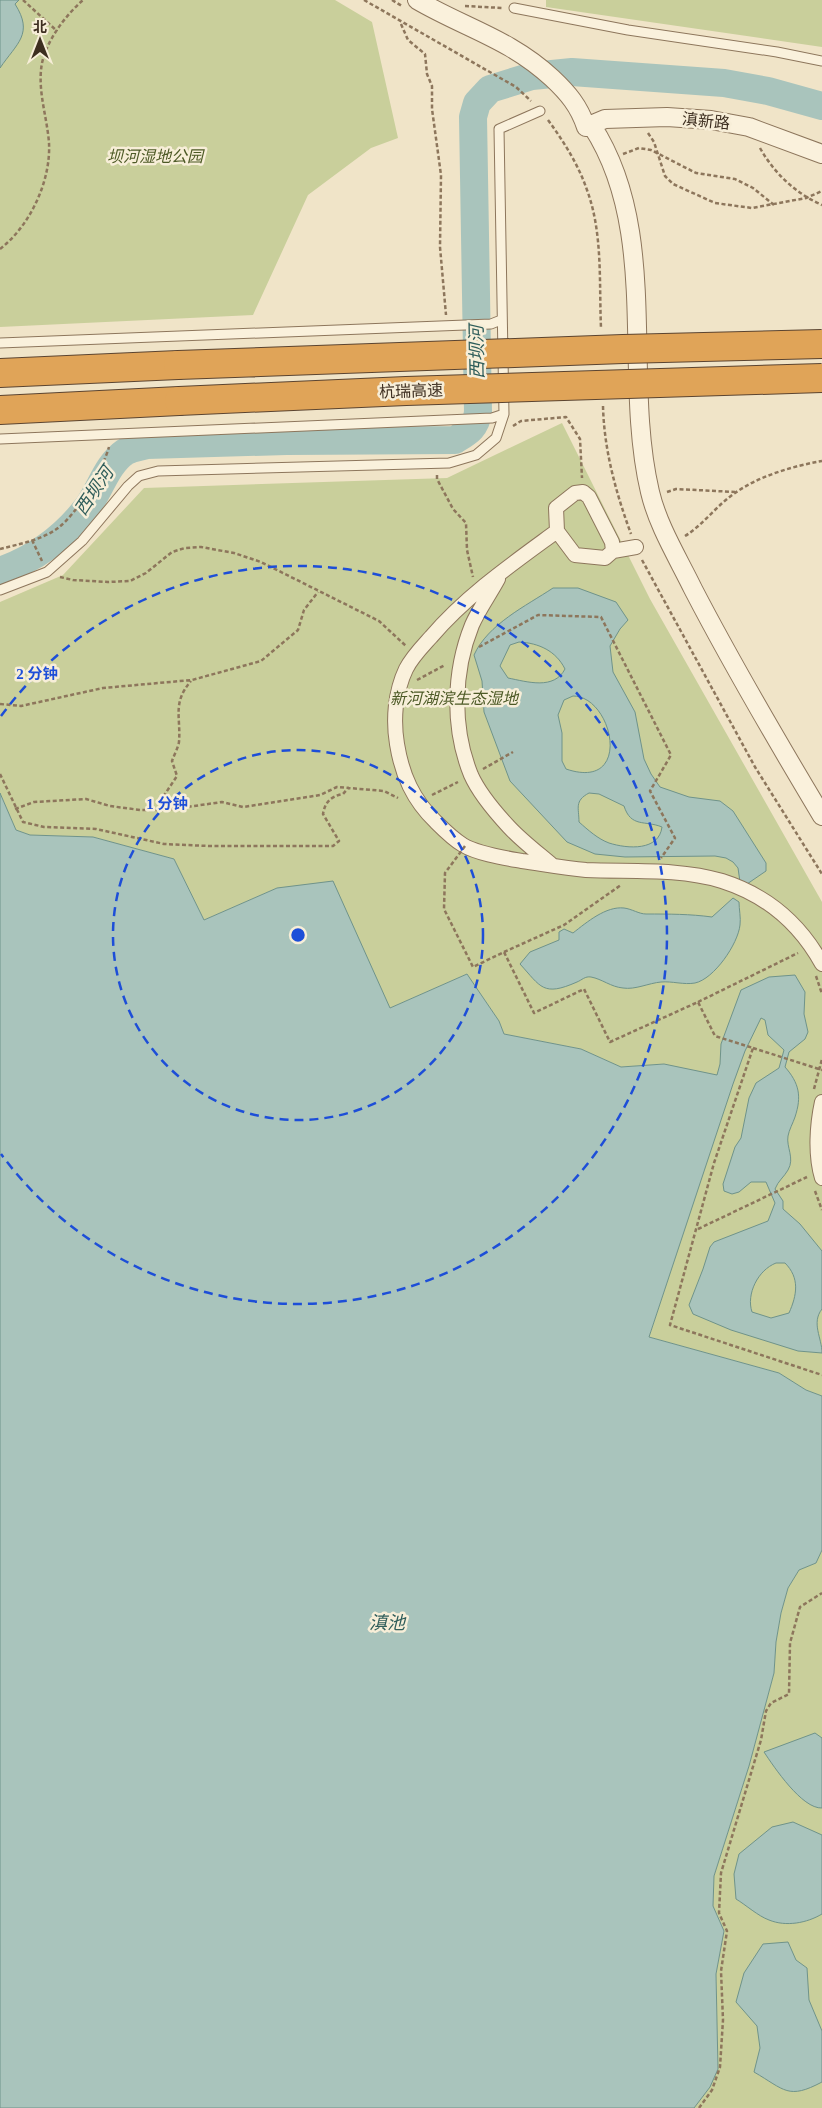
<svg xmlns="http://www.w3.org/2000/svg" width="822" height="2108" font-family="'Times New Roman','Noto Sans SC',serif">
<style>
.green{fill:#c9cf9b}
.water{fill:#a9c4bc;stroke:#6f938a;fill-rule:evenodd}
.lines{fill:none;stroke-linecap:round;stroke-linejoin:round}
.river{stroke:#a9c4bc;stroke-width:28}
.service-casing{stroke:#8d765c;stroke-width:11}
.pedestrian-casing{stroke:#8d765c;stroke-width:16}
.minor-casing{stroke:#8d765c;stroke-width:20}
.motorway-casing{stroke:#5b4430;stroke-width:30}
.path{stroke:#8d765c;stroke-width:2.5;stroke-dasharray:4 2.5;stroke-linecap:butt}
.service{stroke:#faf1dc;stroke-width:9}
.pedestrian{stroke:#faf1dc;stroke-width:14}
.minor{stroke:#faf1dc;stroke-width:18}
.motorway{stroke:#e0a458;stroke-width:28}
.motorway-bridge-casing{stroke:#5b4430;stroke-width:30;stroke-linecap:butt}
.path-bridge{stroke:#8d765c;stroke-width:2.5;stroke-dasharray:4 2.5;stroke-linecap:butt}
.motorway-bridge{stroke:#e0a458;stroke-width:28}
.ring{fill:none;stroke:#1d4ed8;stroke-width:2.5;stroke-dasharray:9 6}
.labels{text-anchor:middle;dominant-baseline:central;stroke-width:5;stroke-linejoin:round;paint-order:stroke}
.street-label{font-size:16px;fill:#3d2e20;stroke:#f7eed8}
.park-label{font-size:16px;font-style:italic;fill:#4d5a26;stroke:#f7eed8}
.water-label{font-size:18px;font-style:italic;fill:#2f5d5a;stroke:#f7eed8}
.centre{fill:#1d4ed8;stroke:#f7eed8;stroke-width:2.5}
.ring-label{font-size:15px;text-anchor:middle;font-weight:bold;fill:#1d4ed8;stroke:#f7eed8;stroke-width:5;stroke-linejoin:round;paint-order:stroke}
</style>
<rect width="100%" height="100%" fill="#f0e4c8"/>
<!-- green -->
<path class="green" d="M0 0H335L372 22 398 138 371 148 308 195 253 315 0 327Z
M546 0H822V47L546 7Z
M562 423 650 599 822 902V1396L806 1390 779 1373 649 1337 732 1084 664 1064 621 1067 581 1049 504 1034 499 1021 467 974 390 1008 277 888 204 920 174 859 93 837 30 835 16 830 0 793V602L63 575 144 488 447 478Z
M822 1550V2108H694L718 2069 716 1974 724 1931 713 1906 714 1876 749 1766 774 1673 776 1642 781 1613 788 1588 799 1570 816 1563Z"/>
<!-- water -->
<path class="water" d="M0 0H19L15 4C34 34 17 43 0 68Z
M553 588H578L616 602 628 620 620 629 610 646 613 672 635 712 644 759 651 774 660 787 689 797 720 801 733 811 766 863V871L747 884 740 882 738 868 733 862 726 858 715 856 625 857 595 854 567 842 510 781 484 712 482 681 474 655C488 624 526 606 553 588ZM519 642C539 643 556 651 565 669 554 690 528 682 508 678L500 666 510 645ZM573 696C613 696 634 792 566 769L562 761V733L558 715 564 700ZM589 793 599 794 624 806C631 828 645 820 662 827 659 851 628 849 609 843 598 839 588 830 579 822 579 808 574 801 589 793Z
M0 793 16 830 30 835 93 837 174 859 204 920 277 888 333 881 390 1008 467 974 499 1021 504 1034 581 1049 621 1067 664 1064 717 1075 720 1064 721 1044 741 990 769 977 795 975 805 992 804 1014 808 1032 805 1039 789 1052 785 1067C799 1083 802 1096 795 1117 793 1123 789 1130 788 1136 786 1147 795 1158 788 1170 784 1177 778 1181 775 1189L783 1201V1209L800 1224 822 1251V1309C811 1323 822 1338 822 1353L798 1351 731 1330 693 1314 689 1305 703 1269 710 1247 714 1242 768 1221 775 1203 766 1182H751L739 1192 732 1194 724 1191 723 1184 735 1147 741 1138 749 1098 756 1083 779 1068 784 1050 768 1035 765 1020 761 1018 745 1051 733 1084 649 1337 779 1373 806 1390 822 1396V1550L816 1563 799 1570 788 1588 781 1613 776 1642 774 1673 749 1766 714 1876 713 1906 724 1931 716 1974 718 2069 710 2087 694 2108H0ZM776 1263H785C800 1278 797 1295 789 1313L771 1318 752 1312C746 1294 758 1270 776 1263Z
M733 898 739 902C739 909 741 918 740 925 738 944 714 979 695 983 684 985 672 981 661 982 649 983 635 990 623 988 611 987 602 979 591 977 585 976 582 980 577 982 543 997 541 987 520 964L530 952 559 940V932L564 929 573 933C587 922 606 906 624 908 632 909 639 914 646 914 669 914 690 914 712 917Z
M815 1733 822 1738V1808C802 1809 774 1767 764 1752Z
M793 1822 822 1835V1914C807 1923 786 1927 769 1920 758 1916 746 1905 736 1899L734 1874 739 1854 772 1827Z
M788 1942 796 1960 807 1968 809 2000 822 2031V2082C788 2100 785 2090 754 2072L760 2048 757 2026 736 2002 744 1973 763 1944Z"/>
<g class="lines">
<!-- river -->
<path class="river" d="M0 571C34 559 64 537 86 509 100 491 106 465 125 452 131 448 140 447 147 445L286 441 455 440C468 432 476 428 478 412L473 117 477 103 490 89 532 76 572 72 724 83 768 91 822 106"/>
<defs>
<path id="service" d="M514 8 628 30 777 52 822 61
M0 343 491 324 501 320
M0 439 492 418 504 414
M0 590 47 572 82 541 128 486 139 476 158 471 449 463 476 455 496 438 504 414 499 129 540 111"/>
<path id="pedestrian" d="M583 492 589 497 612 542 613 551 605 558 575 555 557 531 556 508 575 493Z
M557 531C512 564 467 595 431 637 422 647 412 657 406 669 395 692 393 720 397 744 402 775 413 800 436 822 444 830 453 839 463 845 478 854 505 858 522 861 543 864 564 868 586 870 631 872 678 868 722 881 766 895 800 924 822 964
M613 551 636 547
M498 579C490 594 479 609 472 625 453 672 452 728 471 775 479 793 496 813 509 827 522 841 538 853 552 865
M822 1102C817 1125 815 1155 822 1178"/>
<path id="minor" d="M417 0C465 28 510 39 552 78 568 93 579 106 586 127L592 126C661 232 622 374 650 492 658 526 678 558 693 589 733 666 777 741 822 816
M586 127 605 119 667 117 711 120 749 127 822 154"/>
<path id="motorway" d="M0 373 178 365
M0 410 179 401"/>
</defs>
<!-- service casing -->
<use href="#service" class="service-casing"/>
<!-- pedestrian casing -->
<use href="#pedestrian" class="pedestrian-casing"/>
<!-- minor casing -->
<use href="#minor" class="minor-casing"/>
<!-- motorway casing -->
<use href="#motorway" class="motorway-casing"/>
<!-- path -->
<path class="path" d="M23 0 57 31
M364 0 516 87 531 101
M392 0 402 6
M465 6 502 8
M401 24 408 40 425 54 427 74 432 86V109L441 175 440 247 446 315
M548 120C564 142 578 164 587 190 603 233 599 283 601 328
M648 133 654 142 665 176 673 184 715 203 752 208 806 198 822 191
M760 148C774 173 795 193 822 205
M623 154 639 148 651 150 696 173 735 179 753 188 774 205
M0 249C30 226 51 181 49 143 47 116 37 90 42 63 47 40 65 16 83 0
M603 406C604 450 616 493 631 534
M513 426 521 421 566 417 580 439 582 478
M437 475V479L453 509 466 523 467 550 473 577
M667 492 676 489 735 492
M685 536C703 525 717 505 735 493 759 476 793 466 822 461
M32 540 42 561
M0 549C19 544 42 540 58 528 78 513 102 471 109 447
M642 560 755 767 822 874
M60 577 73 580 108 582 130 581 146 573 172 552 185 548 201 547 234 553 261 562 379 621 406 646
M479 647 538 615 601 617 671 755 650 791 675 838 661 858
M417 680 445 665
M0 704 21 706 103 688 192 680 261 661 298 630 304 610 318 592
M483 769 513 752
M0 774 23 822 44 827 96 829 164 844 209 846H333L339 841 323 814C325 802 331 796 343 794L349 787
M432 795 458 782
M15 809 34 802 86 799 110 806 140 810H166L222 802 243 807 320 795 337 787 384 791 398 798
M166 810 165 794 177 776 172 761C174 755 178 748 179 742 181 717 172 703 191 681
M504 952 564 925 621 885
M816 976 822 994
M698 1002 798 953
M753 1048 822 1070
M814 1089 822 1059
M815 1191 822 1210
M698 1229 807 1177
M699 2108 712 2090 720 2067 723 2020 721 1971 727 1931 719 1913 721 1873 761 1740 766 1711 771 1703 789 1694 790 1643 800 1607 822 1593"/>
<!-- service -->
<use href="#service" class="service"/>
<!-- pedestrian -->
<use href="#pedestrian" class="pedestrian"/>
<!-- minor -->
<use href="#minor" class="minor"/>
<!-- motorway -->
<use href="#motorway" class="motorway"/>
<defs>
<path id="motorway-bridge" d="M178 365 623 349 822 344
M179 401 406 391 822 378"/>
</defs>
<!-- motorway-bridge casing -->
<use href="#motorway-bridge" class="motorway-bridge-casing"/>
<!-- path-bridge -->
<path class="path-bridge" d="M465 846 445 873 444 909 473 967 504 952 534 1013 584 989 610 1042 698 1002 715 1036 753 1048 714 1163 670 1325 822 1375"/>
<!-- motorway-bridge -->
<use href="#motorway-bridge" class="motorway-bridge"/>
</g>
<!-- distance rings -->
<g class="ring">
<circle cx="298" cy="935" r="185"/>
<path d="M1 716A369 369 0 1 1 1 1154"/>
</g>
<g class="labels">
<!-- street labels -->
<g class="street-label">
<text transform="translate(706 121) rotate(6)">滇新路</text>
<text transform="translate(411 391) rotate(-2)">杭瑞高速</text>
</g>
<!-- park labels -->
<g class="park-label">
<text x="155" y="156">坝河湿地公园</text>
<text x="454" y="698">新河湖滨生态湿地</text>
</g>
<!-- water labels -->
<g class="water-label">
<text transform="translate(477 352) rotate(-91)">西坝河</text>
<text transform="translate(94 491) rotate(-56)">西坝河</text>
<text x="387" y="1623">滇池</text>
</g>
</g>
<circle cx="298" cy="935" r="8" class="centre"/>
<g class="ring-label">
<text x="37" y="679">2 分钟</text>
<text x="167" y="809">1 分钟</text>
</g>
<!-- north arrow -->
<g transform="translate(40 40)" stroke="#f7eed8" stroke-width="4" paint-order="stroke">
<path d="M0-4L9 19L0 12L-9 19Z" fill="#3d2e20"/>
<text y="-8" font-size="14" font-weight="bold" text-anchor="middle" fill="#3d2e20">北</text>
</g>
</svg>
